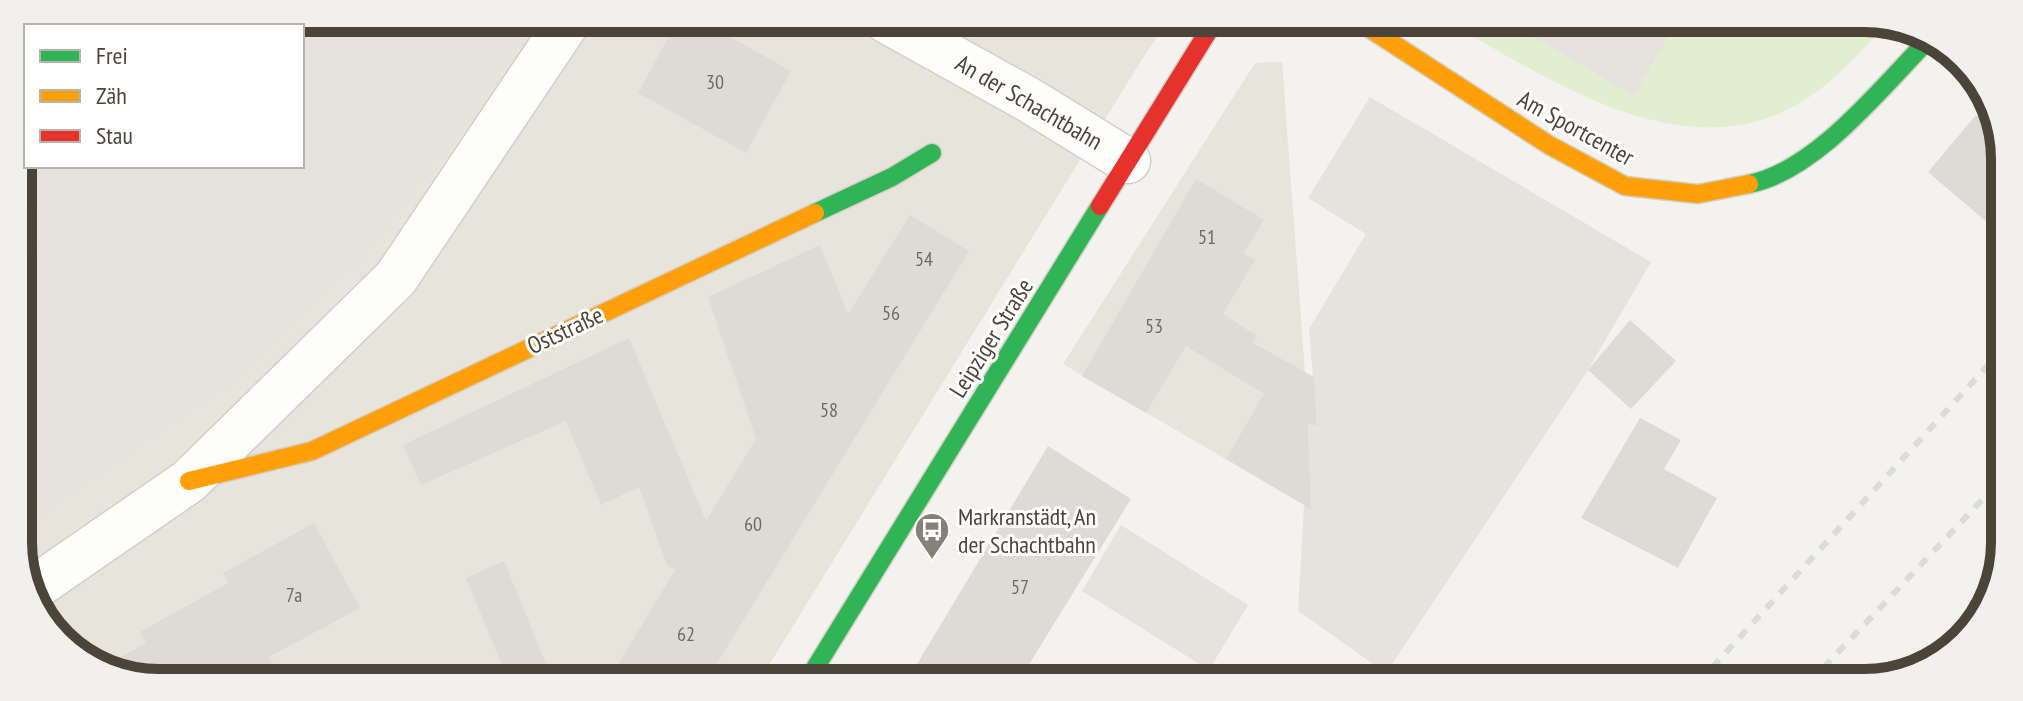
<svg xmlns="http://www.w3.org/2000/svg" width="2023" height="701" font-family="'PT Sans Narrow',sans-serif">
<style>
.residential{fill:#e7e4dc}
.industrial{fill:#e6e2de}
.green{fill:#e1eecf}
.parking{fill:#e6e3df}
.building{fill:#dedbd6}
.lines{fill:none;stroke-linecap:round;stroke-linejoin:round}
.street-casing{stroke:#d2d0cb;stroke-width:47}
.fast-casing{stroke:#d3cfc5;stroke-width:21}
.slow-casing{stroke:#d3cfc5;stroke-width:21}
.jam-casing{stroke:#d3cfc5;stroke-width:21}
.street{stroke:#fdfdfc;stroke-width:44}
.fast{stroke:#30b455;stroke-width:18}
.slow{stroke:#ff9f0a;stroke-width:18}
.jam{stroke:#e5322d;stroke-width:18}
.rail{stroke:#dbdbda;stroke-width:6;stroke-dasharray:10 10;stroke-linecap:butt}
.labels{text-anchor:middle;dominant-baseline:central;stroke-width:6;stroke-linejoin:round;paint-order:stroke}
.number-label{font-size:20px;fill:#706a61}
.street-label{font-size:24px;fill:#4b4439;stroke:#fff}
.poi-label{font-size:24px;fill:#4b4439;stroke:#fff;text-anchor:start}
.rim{fill:none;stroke:#4b4439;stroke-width:10}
</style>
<rect width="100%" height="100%" fill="#f4f2ee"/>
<!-- residential -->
<path class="residential" d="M159 18 1167 22 1139 64 761 678 114 676 53 634 21 569 18 150 26 121V166H302V26H138Z
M1282 62 1305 372 1311 509 1063 364 1255 63Z"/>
<!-- industrial -->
<path class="industrial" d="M199 18 406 19 429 52 489 86 362 257 228 383 20 528 18 150 26 121V166H302V26H181Z"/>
<!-- green -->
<path class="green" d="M1449 23 1886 25C1853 60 1819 99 1773 116 1662 158 1541 74 1449 23Z"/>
<!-- parking -->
<path class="parking" d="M406 19 533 20 489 86 428 52Z
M1511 24H1661L1668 36 1634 96Z
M1370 97 1651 262 1588 370 1386 673 1298 611 1304 505 1311 508 1308 423 1317 425 1309 329 1366 234 1308 198Z
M1121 525 1248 605 1209 670 1082 591Z"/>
<!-- building -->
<path class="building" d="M678 20H700L791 71 746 153 638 93Z
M1976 115 2000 132 2004 140 2002 235 1928 172Z
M1196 179 1264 220 1243 254 1255 260 1223 314 1257 336 1253 343 1314 377 1317 426 1308 423 1311 509 1226 459 1264 394 1186 346 1146 413 1082 376Z
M910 215 969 251 708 678H610L675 570 667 565 639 487 601 505 566 421 421 485 403 445 629 338 706 521 756 439 708 297 820 245 848 314Z
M1630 320 1676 361 1631 409 1588 370Z
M1640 418 1681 440 1664 469 1717 498 1678 568 1581 518Z
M1048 446 1131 499 1020 679H908Z
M314 523 360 608 269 657 279 676H114L102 668 146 643 140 632 228 583 223 573Z
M504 561 531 627 551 677H507L466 578Z"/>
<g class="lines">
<defs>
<path id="street" d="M887 21 1029 100 1128 161
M31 590 189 481 396 278 569 20"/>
<path id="fast" d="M1749 184C1816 171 1882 87 1929 39
M815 213 892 177 932 153
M809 678 1100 206"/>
<path id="slow" d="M1361 23 1549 145 1625 186 1698 194 1749 184
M189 481 312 451 815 213"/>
<path id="jam" d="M1100 206 1214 22"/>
</defs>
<!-- street casing -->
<use href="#street" class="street-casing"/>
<!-- fast casing -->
<use href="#fast" class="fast-casing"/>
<!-- slow casing -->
<use href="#slow" class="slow-casing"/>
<!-- jam casing -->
<use href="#jam" class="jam-casing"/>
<!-- street -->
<use href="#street" class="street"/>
<!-- fast -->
<use href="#fast" class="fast"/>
<!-- slow -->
<use href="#slow" class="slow"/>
<!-- jam -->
<use href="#jam" class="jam"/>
<!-- rail -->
<path class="rail" d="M1699 682 2001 351
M1810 682 1999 482"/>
</g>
<!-- icons -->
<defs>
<symbol id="bus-pin" viewBox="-11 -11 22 30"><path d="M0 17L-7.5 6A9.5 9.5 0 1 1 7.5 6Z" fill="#868178" stroke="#fff"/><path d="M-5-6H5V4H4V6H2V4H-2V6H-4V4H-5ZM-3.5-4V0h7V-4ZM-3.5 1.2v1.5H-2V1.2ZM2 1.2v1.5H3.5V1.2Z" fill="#fff"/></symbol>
</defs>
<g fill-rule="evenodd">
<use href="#bus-pin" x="912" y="510" width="40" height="54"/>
</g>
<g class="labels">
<!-- number labels -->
<g class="number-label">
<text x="715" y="82">30</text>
<text x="1207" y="237">51</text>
<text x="924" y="259">54</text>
<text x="891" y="313">56</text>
<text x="1154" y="326">53</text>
<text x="829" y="410">58</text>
<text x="753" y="524">60</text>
<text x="1020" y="587">57</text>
<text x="294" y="595">7a</text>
<text x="686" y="634">62</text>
</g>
<!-- street labels -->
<g class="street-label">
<text transform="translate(1029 102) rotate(30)">An der Schachtbahn</text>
<text transform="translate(1576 128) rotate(29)">Am Sportcenter</text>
<text transform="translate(565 330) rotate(-25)">Oststraße</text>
<text transform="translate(991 338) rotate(-58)">Leipziger Straße</text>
</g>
<!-- poi labels -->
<g class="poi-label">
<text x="958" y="516">Markranstädt, An<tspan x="958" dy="28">der Schachtbahn</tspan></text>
</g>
</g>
<!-- crop -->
<path d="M0 0H2023V701H0ZM159 32H1864A127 127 0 0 1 1991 159V542A127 127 0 0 1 1864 669H159A127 127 0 0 1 32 542V159A127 127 0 0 1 159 32Z" fill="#f1f0ef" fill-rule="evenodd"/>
<path class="rim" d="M159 32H1864A127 127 0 0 1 1991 159V542A127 127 0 0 1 1864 669H159A127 127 0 0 1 32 542V159A127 127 0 0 1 159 32Z"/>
<!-- legend -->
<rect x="24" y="24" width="280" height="144" fill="#ffffff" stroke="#b7b4b0" stroke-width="2"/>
<rect x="40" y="50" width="40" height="12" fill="#30b455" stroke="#b7b4b0" stroke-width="2"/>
<text x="96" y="64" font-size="24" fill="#4b4439">Frei</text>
<rect x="40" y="90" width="40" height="12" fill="#ff9f0a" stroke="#b7b4b0" stroke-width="2"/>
<text x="96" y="104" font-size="24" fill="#4b4439">Zäh</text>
<rect x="40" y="130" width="40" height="12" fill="#e5322d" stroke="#b7b4b0" stroke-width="2"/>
<text x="96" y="144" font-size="24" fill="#4b4439">Stau</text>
</svg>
